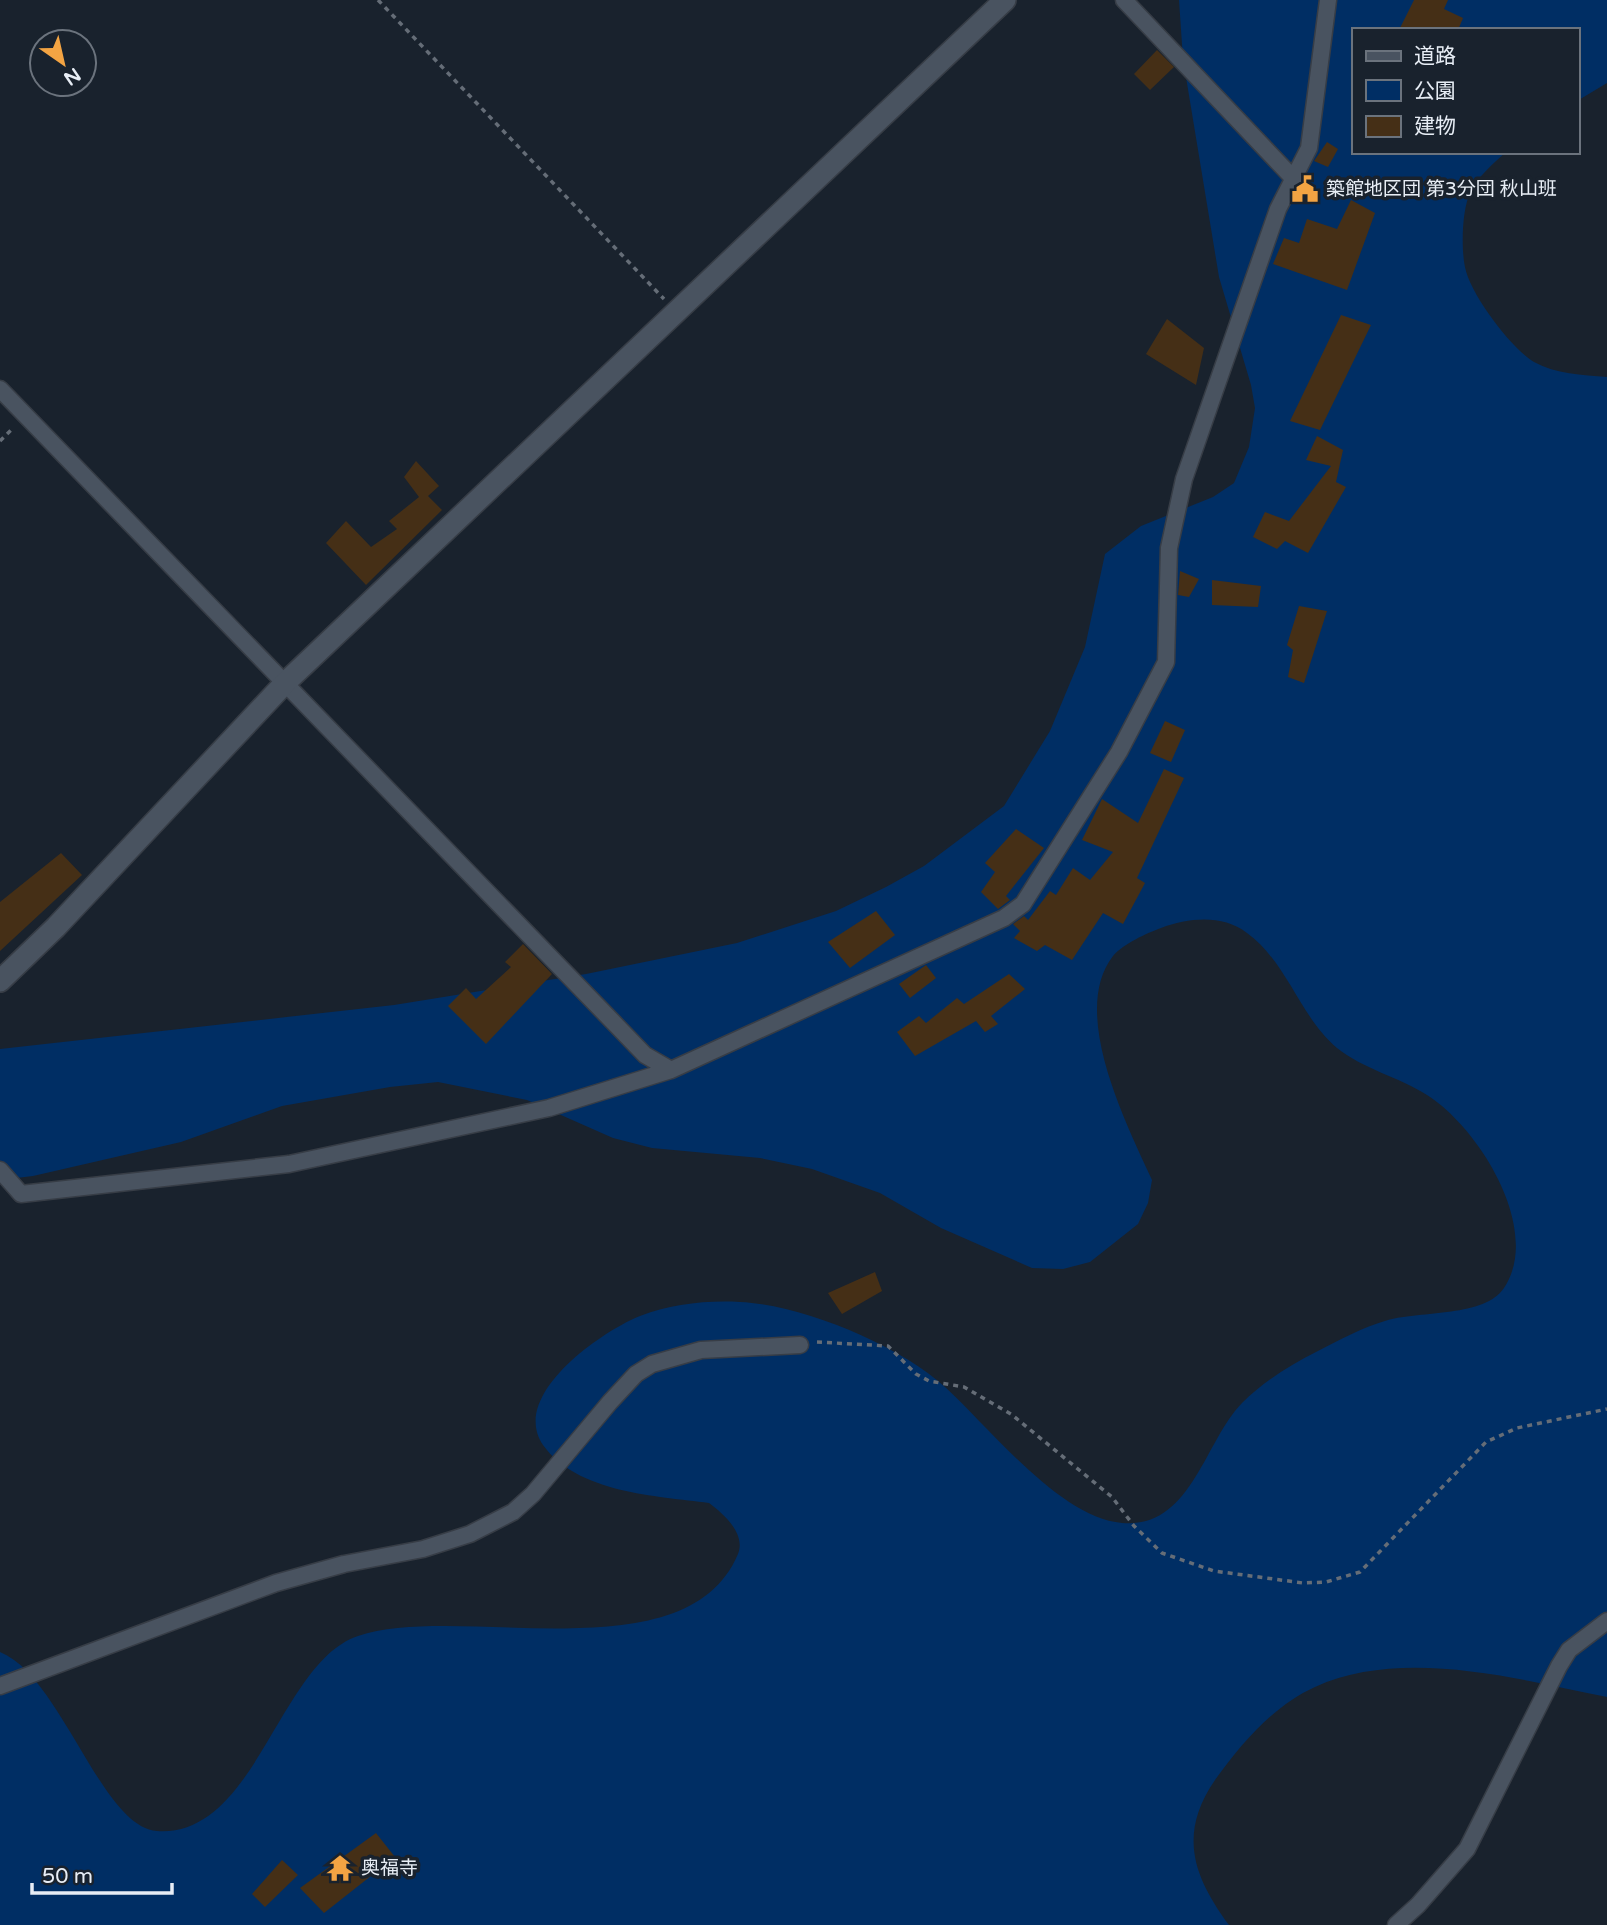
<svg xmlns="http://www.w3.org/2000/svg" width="1607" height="1925" font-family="'Varela Round','Noto Sans JP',sans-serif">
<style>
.green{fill:#002e64}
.building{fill:#452f16}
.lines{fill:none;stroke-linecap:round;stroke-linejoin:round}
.street-casing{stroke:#373d46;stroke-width:19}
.secondary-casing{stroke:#373d46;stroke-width:24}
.path{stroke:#656d77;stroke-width:3.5;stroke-dasharray:5 5;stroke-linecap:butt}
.street{stroke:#495360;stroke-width:16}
.secondary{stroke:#495360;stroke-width:21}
.labels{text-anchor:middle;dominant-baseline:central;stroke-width:7;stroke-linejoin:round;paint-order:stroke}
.poi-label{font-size:19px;fill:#e7edf5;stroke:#19222d;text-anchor:start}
</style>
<rect width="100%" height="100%" fill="#19222d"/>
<!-- green -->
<path class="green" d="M1179 0H1607V83L1577 101V30H1353V152H1506C1493 164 1478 176 1470 193 1462 210 1461 248 1465 267 1470 294 1511 348 1534 362 1556 374 1582 375 1607 377V1697C1518 1679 1402 1647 1315 1687 1273 1706 1241 1744 1215 1780 1178 1834 1193 1876 1229 1925H0V1652C61 1676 101 1827 157 1831 256 1838 279 1662 358 1636 459 1602 686 1677 738 1554 746 1534 724 1514 709 1503 657 1496 577 1493 543 1445 509 1395 602 1331 640 1316 670 1304 708 1300 740 1302 803 1305 899 1345 945 1387 989 1427 1060 1518 1122 1523 1191 1529 1204 1442 1242 1403 1263 1382 1290 1365 1316 1352 1339 1340 1363 1327 1388 1320 1421 1311 1485 1317 1504 1288 1543 1229 1478 1127 1427 1095 1399 1077 1363 1069 1337 1048 1300 1017 1287 962 1247 933 1222 914 1189 918 1161 928 1147 933 1123 944 1113 956 1069 1012 1127 1125 1152 1180L1148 1203 1138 1224 1090 1262 1063 1269 1032 1268 941 1228 880 1193 812 1169 760 1158 652 1148 613 1138 527 1100 438 1082 390 1087 282 1106 181 1142 33 1176 0 1180V1049L394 1005 586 974 737 943 836 911 886 887 924 866 1004 806 1050 731 1085 647 1105 554 1141 526 1213 497 1234 483 1249 447 1255 408 1251 385 1219 277 1183 59Z"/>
<!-- building -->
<path class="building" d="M1414 0H1448L1444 9 1463 18 1458 30H1399Z
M1157 50 1174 67 1150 90 1134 74Z
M1327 142 1338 149 1328 167 1314 161Z
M1351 200 1375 213 1347 290 1273 264 1284 238 1299 243 1307 219 1337 229Z
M1341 315 1371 325 1320 430 1290 421Z
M1167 319 1204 348 1196 385 1146 354Z
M1317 436 1343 450 1336 482 1346 487 1308 553 1285 541 1277 549 1253 537 1265 512 1289 521 1331 466 1306 460Z
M416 461 439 486 428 496 442 510 366 585 326 543 346 521 371 547 397 529 389 521 419 497 404 477Z
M1180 571 1199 579 1189 597 1178 595Z
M1212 580 1261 586 1258 607 1212 605Z
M1299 606 1327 611 1304 683 1288 677 1293 650 1287 645Z
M1165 721 1185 730 1171 762 1150 753Z
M1164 769 1184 778 1137 878 1145 883 1123 924 1103 913 1072 960 1045 945 1037 951 1014 938 1020 931 1013 924 1024 916 1028 920 1050 891 1056 895 1073 868 1090 880 1113 852 1082 840 1102 799 1138 823Z
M1016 829 1044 848 1006 896 1010 900 998 909 981 892 995 872 985 863Z
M61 853 82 875 0 951V902Z
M876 911 895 935 850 968 828 942Z
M523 944 552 974 486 1044 448 1006 466 988 476 999 511 967 505 962Z
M926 965 936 978 910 998 899 984Z
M1009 974 1025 989 991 1016 998 1024 985 1032 976 1021 915 1056 897 1032 919 1016 926 1023 957 998 964 1004Z
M875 1272 882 1291 842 1314 828 1293Z
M376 1833 395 1857 324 1913 300 1888Z
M282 1860 298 1875 265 1907 252 1894Z"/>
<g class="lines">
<defs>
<path id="street" d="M1124 0 1293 178
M0 389 617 1026 645 1055 671 1070 1004 918 1023 904 1119 752 1166 662 1169 548 1184 479 1278 209 1309 148 1328 0
M0 1170 21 1194 289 1164 549 1108 671 1070
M0 1686 276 1583 344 1564 423 1549 470 1534 513 1512 533 1494 610 1402 636 1374 652 1364 701 1350 800 1345
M1396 1925 1418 1905 1467 1849 1559 1666 1569 1650 1607 1621"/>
<path id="secondary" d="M0 981 56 927 285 683 1005 0"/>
</defs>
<!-- street casing -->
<use href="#street" class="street-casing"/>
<!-- secondary casing -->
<use href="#secondary" class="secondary-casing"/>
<!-- path -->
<path class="path" d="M378 0 664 299
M0 441 14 427
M817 1342 888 1346 916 1374 929 1381 964 1387 1011 1414 1112 1497 1134 1526 1162 1553 1214 1571 1303 1583 1326 1582 1360 1572 1486 1442 1517 1428 1607 1409"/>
<!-- street -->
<use href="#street" class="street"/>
<!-- secondary -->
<use href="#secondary" class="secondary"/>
</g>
<!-- icons -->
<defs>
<symbol id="civic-bare" viewBox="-9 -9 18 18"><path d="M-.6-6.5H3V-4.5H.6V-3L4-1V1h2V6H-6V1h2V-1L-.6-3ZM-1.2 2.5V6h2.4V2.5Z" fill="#f3a443" stroke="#19222d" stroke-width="2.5" paint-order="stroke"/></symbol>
<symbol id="temple-bare" viewBox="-9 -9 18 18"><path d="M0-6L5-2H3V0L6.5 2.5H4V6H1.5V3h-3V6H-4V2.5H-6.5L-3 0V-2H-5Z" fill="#f3a443" stroke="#19222d" stroke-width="2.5" paint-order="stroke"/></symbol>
</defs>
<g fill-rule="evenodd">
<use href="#civic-bare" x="1286" y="170" width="38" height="38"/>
<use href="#temple-bare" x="321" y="1849" width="38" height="38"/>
</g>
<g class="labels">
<!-- poi labels -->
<g class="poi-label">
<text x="1326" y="189">築館地区団 第3分団 秋山班</text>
<text x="361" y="1868">奥福寺</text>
</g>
</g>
<!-- legend -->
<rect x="1352" y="28" width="228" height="126" fill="#19222d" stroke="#6b737d" stroke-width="2"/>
<rect x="1366" y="51" width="35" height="10" fill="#495360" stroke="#6b737d" stroke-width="2"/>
<text x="1414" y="63" font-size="21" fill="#e7edf5">道路</text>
<rect x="1366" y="80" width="35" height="21" fill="#002e64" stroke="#6b737d" stroke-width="2"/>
<text x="1414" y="98" font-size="21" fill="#e7edf5">公園</text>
<rect x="1366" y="116" width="35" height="21" fill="#452f16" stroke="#6b737d" stroke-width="2"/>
<text x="1414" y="133" font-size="21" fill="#e7edf5">建物</text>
<!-- north arrow -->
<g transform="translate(63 63) rotate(146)"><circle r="33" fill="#19222d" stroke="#6b737d" stroke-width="2"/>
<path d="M0-5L12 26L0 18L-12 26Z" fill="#f3a443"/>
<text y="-10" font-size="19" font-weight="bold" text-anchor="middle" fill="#e7edf5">N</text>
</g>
<!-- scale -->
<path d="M32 1883v10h140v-10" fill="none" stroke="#e7edf5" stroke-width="3.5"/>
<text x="42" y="1883" font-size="21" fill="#e7edf5" stroke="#19222d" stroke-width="5" paint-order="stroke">50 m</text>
</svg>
